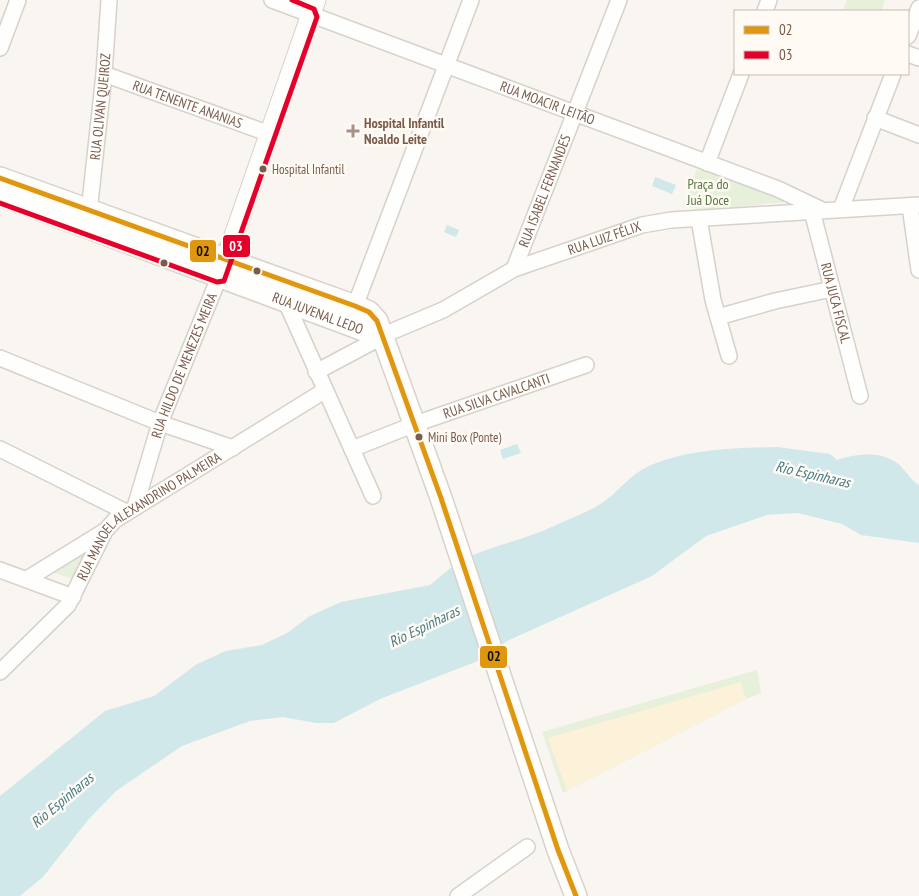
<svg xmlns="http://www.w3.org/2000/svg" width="919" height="896" font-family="'PT Sans Narrow',sans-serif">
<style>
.green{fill:#e7f0db}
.sand{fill:#fbf2d9}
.water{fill:#d0e8ea}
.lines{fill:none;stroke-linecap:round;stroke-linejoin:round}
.minor-casing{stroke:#d7d1cb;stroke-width:18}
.tertiary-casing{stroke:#d7d1cb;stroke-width:21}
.secondary-casing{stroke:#d9d2cb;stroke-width:24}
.minor{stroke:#fefefd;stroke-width:15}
.tertiary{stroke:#fefefd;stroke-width:19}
.secondary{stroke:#fefefd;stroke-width:21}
.bus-1-casing{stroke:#fffaf3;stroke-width:9}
.bus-2-casing{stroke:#fffaf3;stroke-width:9}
.bus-1{stroke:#de970f;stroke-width:5}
.bus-2{stroke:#e4002b;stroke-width:5}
.poi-dot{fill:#a69286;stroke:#fffaf3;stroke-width:2}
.bus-dot{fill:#7a5c4d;stroke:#fffaf3;stroke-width:2}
.labels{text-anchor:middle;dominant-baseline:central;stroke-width:5;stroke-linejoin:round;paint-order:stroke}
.bus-label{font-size:13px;fill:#7a5c4d;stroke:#fffaf3;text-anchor:start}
.street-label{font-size:14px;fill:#7a5c4d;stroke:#fffaf3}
.poi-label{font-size:14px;font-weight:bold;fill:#7a5c4d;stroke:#fffaf3;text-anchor:start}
.park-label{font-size:14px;fill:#537a41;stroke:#fffaf3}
.water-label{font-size:15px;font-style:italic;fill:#437c86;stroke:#fffaf3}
.line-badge{stroke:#fffaf3;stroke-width:2}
.badge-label{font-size:14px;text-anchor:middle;font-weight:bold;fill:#fff}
.pale-badge-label{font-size:14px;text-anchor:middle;font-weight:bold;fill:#111}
</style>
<rect width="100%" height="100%" fill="#f9f5f0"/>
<!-- green -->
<path class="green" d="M847 0H885L881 11H843Z
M697 169 785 198 786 202 705 210 683 206Z
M97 543 75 580 50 571Z
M757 670 761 693 746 699 563 793 542 732Z"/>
<!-- sand -->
<path class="sand" d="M741 682 746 699 567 791 548 738Z"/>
<!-- water -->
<path class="water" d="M655 177 676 185 672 194 652 186Z
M447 225 459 230 456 237 444 232Z
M517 444 521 453 503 459 500 450Z
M777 447 830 454 837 460C854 454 878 451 894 461 905 467 908 479 919 485V543L861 535 842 524 798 513 767 515 706 536 652 576 507 641 496 649 466 558C495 545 527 539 556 525 573 517 595 510 610 497 623 486 633 473 649 466 688 449 735 448 777 447Z
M453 566 495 650 483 659 380 699 334 723H316L283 717 250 721 182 746 116 791 88 820 43 877 20 896H0V796L105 711 154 696 197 664 226 651 262 645 287 633 310 616 341 602 430 585Z"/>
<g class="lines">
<defs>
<g id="minor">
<path id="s1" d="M272 0 778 189 820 209"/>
<path d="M765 11 769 0"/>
<path d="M908 36 919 8"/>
<path d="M0 48 18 0"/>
<path d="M908 54 919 58"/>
<path id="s2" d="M104 74 270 134"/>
<path d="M875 118 919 135"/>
<path d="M707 163 741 74"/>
<path d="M910 206 919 270"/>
<path d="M841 209 893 74"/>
<path id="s3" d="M812 211 860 396"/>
<path id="s4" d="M89 212 104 74 109 0"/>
<path d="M699 219 713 300 729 356"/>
<path id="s5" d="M514 269 619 0"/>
<path d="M286 302 373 496"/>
<path d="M355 306 471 0"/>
<path d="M718 317 775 301 832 289"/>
<path d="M0 358 160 423 233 448"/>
<path id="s6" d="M316 372 393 331 443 310 514 269 642 225 671 220 919 205"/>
<path d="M0 449 126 512"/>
<path id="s7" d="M352 449 415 424 586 365"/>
<path id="s8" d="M135 507 160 423 220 275"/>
<path d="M0 570 73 597"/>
<path d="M27 579 105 531"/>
<path id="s9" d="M0 672 68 605 105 531 115 520 324 391"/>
<path d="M458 896 527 847"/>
</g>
<path id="tertiary" d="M221 273 316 0"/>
<g id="secondary">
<path d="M0 178 355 306 369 312 377 321 441 498 558 850 576 896"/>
<path id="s10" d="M0 195 382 337"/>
</g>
</defs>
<!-- minor casing -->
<use href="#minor" class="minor-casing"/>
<!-- tertiary casing -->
<use href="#tertiary" class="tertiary-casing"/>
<!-- secondary casing -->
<use href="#secondary" class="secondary-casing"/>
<!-- minor -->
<use href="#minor" class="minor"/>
<!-- tertiary -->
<use href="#tertiary" class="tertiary"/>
<!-- secondary -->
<use href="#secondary" class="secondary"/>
<defs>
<path id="bus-1" d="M0 178 355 306 369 312 377 321 441 498 558 850 576 896"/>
<path id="bus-2" d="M0 203 217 282 224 281 317 17 314 9 292 0"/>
</defs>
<!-- bus-1 casing -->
<use href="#bus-1" class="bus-1-casing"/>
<!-- bus-2 casing -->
<use href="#bus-2" class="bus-2-casing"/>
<!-- bus-1 -->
<use href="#bus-1" class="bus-1"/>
<!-- bus-2 -->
<use href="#bus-2" class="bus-2"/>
</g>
<!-- markers -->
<path class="poi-dot" d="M350.5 123.5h5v5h5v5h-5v5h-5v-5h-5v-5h5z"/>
<g class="bus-dot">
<circle cx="263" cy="169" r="4.5"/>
<circle cx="164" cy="263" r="4.5"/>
<circle cx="257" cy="271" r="4.5"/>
<circle cx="419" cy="437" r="4.5"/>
</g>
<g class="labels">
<!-- bus labels -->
<g class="bus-label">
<text x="272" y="169">Hospital Infantil</text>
<text x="428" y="437">Mini Box (Ponte)</text>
</g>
<!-- street labels -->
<g class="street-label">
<text stroke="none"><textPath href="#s2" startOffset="89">RUA TENENTE ANANIAS</textPath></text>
<text stroke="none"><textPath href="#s1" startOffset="294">RUA MOACIR LEITÃO</textPath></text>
<text stroke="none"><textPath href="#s4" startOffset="106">RUA OLIVAN QUEIROZ</textPath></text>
<text stroke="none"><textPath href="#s5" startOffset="84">RUA ISABEL FERNANDES</textPath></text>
<text stroke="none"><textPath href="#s6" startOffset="319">RUA LUIZ FÉLIX</textPath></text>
<text stroke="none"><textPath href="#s3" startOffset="95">RUA JUCA FISCAL</textPath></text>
<text stroke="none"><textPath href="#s10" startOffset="339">RUA JUVENAL LEDO</textPath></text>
<text stroke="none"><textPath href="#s8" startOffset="150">RUA HILDO DE MENEZES MEIRA</textPath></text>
<text stroke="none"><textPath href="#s7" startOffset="154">RUA SILVA CAVALCANTI</textPath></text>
<text stroke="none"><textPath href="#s9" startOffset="220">RUA MANOEL ALEXANDRINO PALMEIRA</textPath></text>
</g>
<!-- poi labels -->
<g class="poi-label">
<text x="364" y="123">Hospital Infantil<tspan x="364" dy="16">Noaldo Leite</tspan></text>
</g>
<!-- park labels -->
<g class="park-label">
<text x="708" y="184">Praça do<tspan x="708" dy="16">Juá Doce</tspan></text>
</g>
<!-- water labels -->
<g class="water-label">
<text transform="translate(813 474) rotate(13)">Rio Espinharas</text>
<text transform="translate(424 626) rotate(-26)">Rio Espinharas</text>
<text transform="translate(62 800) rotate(-40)">Rio Espinharas</text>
</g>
</g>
<g class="line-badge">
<rect x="222" y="234" width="29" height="24" rx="5" fill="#e4002b"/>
<rect x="189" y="239" width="28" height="24" rx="5" fill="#de970f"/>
<rect x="479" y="645" width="29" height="24" rx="5" fill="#de970f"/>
</g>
<g class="badge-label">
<text x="236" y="251">03</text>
</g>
<g class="pale-badge-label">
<text x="203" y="256">02</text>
<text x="494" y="661">02</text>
</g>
<!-- legend -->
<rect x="734" y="10" width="175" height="65" fill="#fffaf3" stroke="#cabbb1"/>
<rect x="744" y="26" width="25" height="8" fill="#de970f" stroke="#cabbb1"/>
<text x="779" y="35" font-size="15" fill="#7a5c4d">02</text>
<rect x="744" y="51" width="25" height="8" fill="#e4002b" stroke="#cabbb1"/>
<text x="779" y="60" font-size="15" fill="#7a5c4d">03</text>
</svg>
